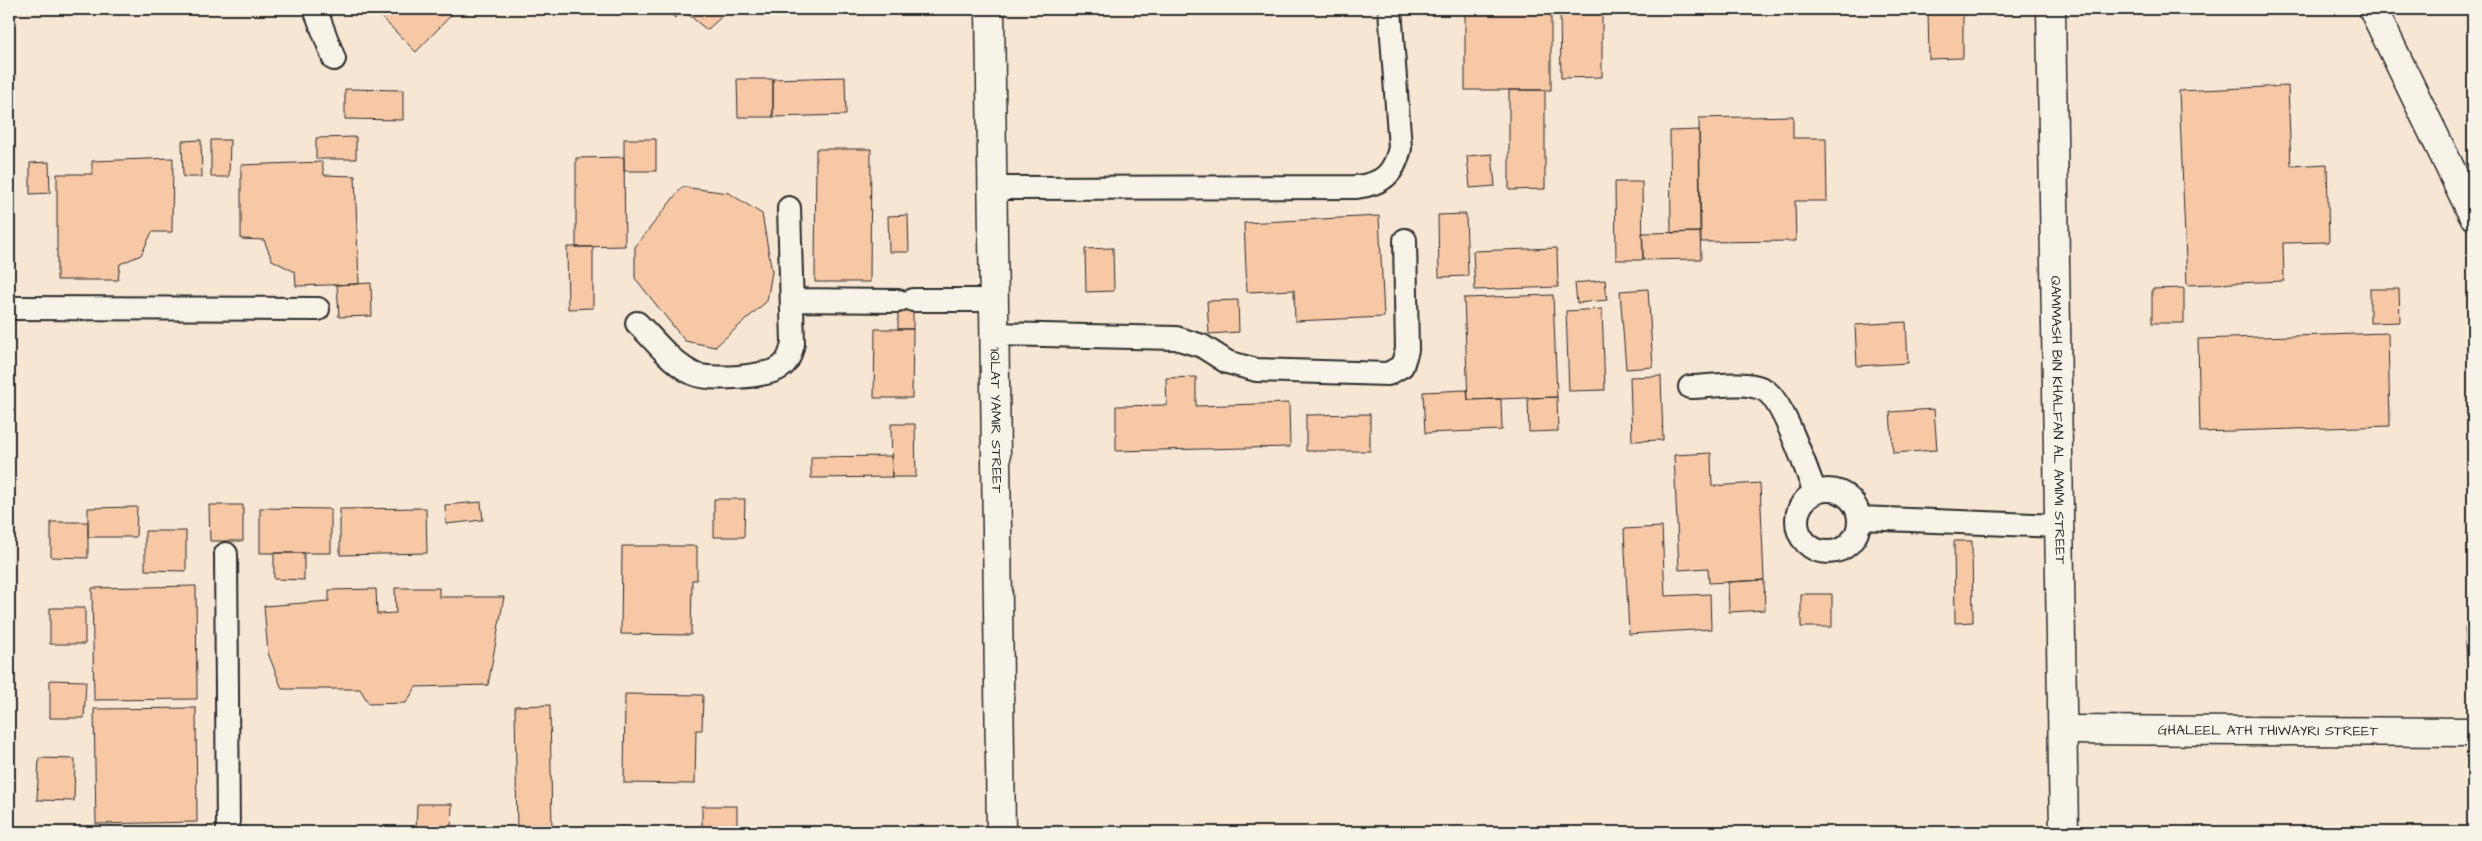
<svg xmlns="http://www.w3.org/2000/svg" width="2482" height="841" font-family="'Architects Daughter',sans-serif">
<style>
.building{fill:#f7c8a6;stroke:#2b2b2b}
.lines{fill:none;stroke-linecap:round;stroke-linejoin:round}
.service-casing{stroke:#2b2b2b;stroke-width:26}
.minor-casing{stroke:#2b2b2b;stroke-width:31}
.service{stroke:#f7f3e8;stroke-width:22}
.minor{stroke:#f7f3e8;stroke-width:28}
.labels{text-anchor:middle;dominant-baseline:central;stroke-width:5;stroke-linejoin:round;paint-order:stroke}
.street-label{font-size:14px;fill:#2b2b2b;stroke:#f7f3e8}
</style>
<rect width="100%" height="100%" fill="#f7e6d4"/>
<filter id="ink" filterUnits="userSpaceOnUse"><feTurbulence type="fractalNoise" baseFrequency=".02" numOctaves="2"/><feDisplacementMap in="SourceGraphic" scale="10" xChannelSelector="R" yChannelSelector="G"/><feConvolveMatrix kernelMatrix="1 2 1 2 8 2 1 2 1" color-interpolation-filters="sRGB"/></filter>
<g filter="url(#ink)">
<!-- building -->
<path class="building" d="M373 9H457L416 52Z
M666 9H730L707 30 683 10 675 18Z
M1465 9H1551V90H1465Z
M1560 9H1602V77L1561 78Z
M1928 9H1963V58L1929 59Z
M845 77 846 115 773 117V79Z
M737 79H773V117H738Z
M2288 86 2291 166 2327 164 2329 242 2283 243 2284 281 2187 285 2179 91Z
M345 89 403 90V120L345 119Z
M1509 90H1545V189L1509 190Z
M1793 116V138H1826L1827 201H1795L1796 241 1701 242 1699 118Z
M1699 130 1700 232 1671 233 1670 131Z
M356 137V159H316V138Z
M624 139H656V171H624Z
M201 140 202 177H183L182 141Z
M211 140H230L229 177H211Z
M816 149H871L870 282H815Z
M1492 154 1495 186 1470 188 1467 156Z
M624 157 625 246 576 247V158Z
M173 158 172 232H152L141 255 120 264 118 280H57V174H92V161Z
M49 162 50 193 30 194V163Z
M322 162 324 175 355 176 359 284 296 286 295 272 272 260 264 240 241 239V165Z
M1615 182H1642L1643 260H1616Z
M682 187 729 193 762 214 772 272 767 301 715 347 685 341 635 278V247Z
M1466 214 1468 276 1439 277 1438 215Z
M908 215 909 252H889L888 216Z
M1379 216 1384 317 1295 321 1294 290 1247 292 1244 223Z
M1700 232 1701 259 1643 260 1642 233Z
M567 247H593V308L568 309Z
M1113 248 1114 291 1086 292 1085 249Z
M1557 248 1558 287 1475 290 1473 251Z
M1605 280 1607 300 1577 303 1575 283Z
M371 283 372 316 339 317 337 285Z
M2184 288V323H2152V289Z
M1648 289 1653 367 1626 369 1620 291Z
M2370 289H2399L2400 322 2370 323Z
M1553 295 1557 397 1468 400 1464 298Z
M898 297H913V329H898Z
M1238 300 1239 332 1209 334 1207 301Z
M1602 309 1605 390 1569 391 1566 311Z
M1906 322 1908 363 1857 366 1855 325Z
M875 329H913L912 398H874Z
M2388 333 2390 426 2200 432 2198 339Z
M1661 376 1663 440 1632 441 1630 377Z
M1196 377V406L1289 403 1290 447 1116 451V406L1167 405 1166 378Z
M1467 390 1468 400 1501 399 1502 430 1425 433 1423 392Z
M1557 397 1558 431 1529 432 1528 398Z
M1934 409 1937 450 1893 453 1890 412Z
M1370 414V451H1306V415Z
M891 424H915L916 477H892Z
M1711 453 1712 486 1760 483 1764 580 1709 583 1708 568 1679 570 1674 455Z
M891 456 892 477 811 478V457Z
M714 499H745L744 537H714Z
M481 502 483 520 446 524 445 505Z
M209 505H243V541H210Z
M137 507 136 537H88V508Z
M260 508 331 509V553H260Z
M426 508 427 553 340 555V509Z
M51 522H88V558L51 557Z
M1662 527 1665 596 1710 594 1711 629 1629 634 1624 529Z
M145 531H186V571L145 570Z
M1954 541H1972L1973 622 1955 623Z
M622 546H697V580H692L691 635 621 634Z
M274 553H304V580L274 579Z
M1764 580 1765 610 1729 612 1728 582Z
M196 586 197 699 94 700 92 588Z
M395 588H439V597H504L488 685 416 687 406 703 369 704 360 689H282L268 653 264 606 329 601V590L376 589 377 614 396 613Z
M1801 594H1832V627H1801Z
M50 608H85V644H50Z
M2465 627H2473V661L2467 662Z
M50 680 86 681 84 718H50Z
M625 694 703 695 702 730H696L695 784 624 783Z
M550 705 552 832H517L515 706Z
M196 708 197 822 96 824 94 709Z
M39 758 75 759 74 801 37 800Z
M417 804H452L451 832H416Z
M702 806H737V832H702Z"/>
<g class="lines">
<defs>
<path id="service" d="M315 9 334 59
M992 188 1356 187C1383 184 1394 174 1400 148L1390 9
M792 300 898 301
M913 300H994
M9 308 318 309
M637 323C654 339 672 364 694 374 710 381 768 377 781 367 789 361 791 352 793 343L789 208
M994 334 1176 338 1202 346 1227 362 1256 370 1388 374 1402 366 1407 350 1405 240
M1690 387C1712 387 1743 380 1763 389 1783 398 1806 470 1815 492
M1797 521a31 31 0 1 1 62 0a31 31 0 1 1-62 0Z
M1860 518 2060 526
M226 554 228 832"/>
<g id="minor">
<path id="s1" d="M990 9 1001 832"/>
<path id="s2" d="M2051 9 2064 832"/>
<path d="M2373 9 2473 215"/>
<path id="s3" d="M2063 730 2473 732"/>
</g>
</defs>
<!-- service casing -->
<use href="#service" class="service-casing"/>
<!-- minor casing -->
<use href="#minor" class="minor-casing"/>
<!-- service -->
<use href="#service" class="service"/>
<!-- minor -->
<use href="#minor" class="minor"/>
</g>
</g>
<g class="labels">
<!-- street labels -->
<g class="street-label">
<text stroke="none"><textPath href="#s2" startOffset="411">QAMMASH BIN KHALFAN AL AMIMI STREET</textPath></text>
<text stroke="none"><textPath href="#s1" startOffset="411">'IQLAT YAMIR STREET</textPath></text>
<text stroke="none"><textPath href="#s3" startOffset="205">GHALEEL ATH THIWAYRI STREET</textPath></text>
</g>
</g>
<!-- margin -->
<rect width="2482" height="841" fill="none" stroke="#f7f3e8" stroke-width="30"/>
<rect x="15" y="15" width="2452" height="811" fill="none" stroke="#2b2b2b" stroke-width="2" filter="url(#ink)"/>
</svg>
